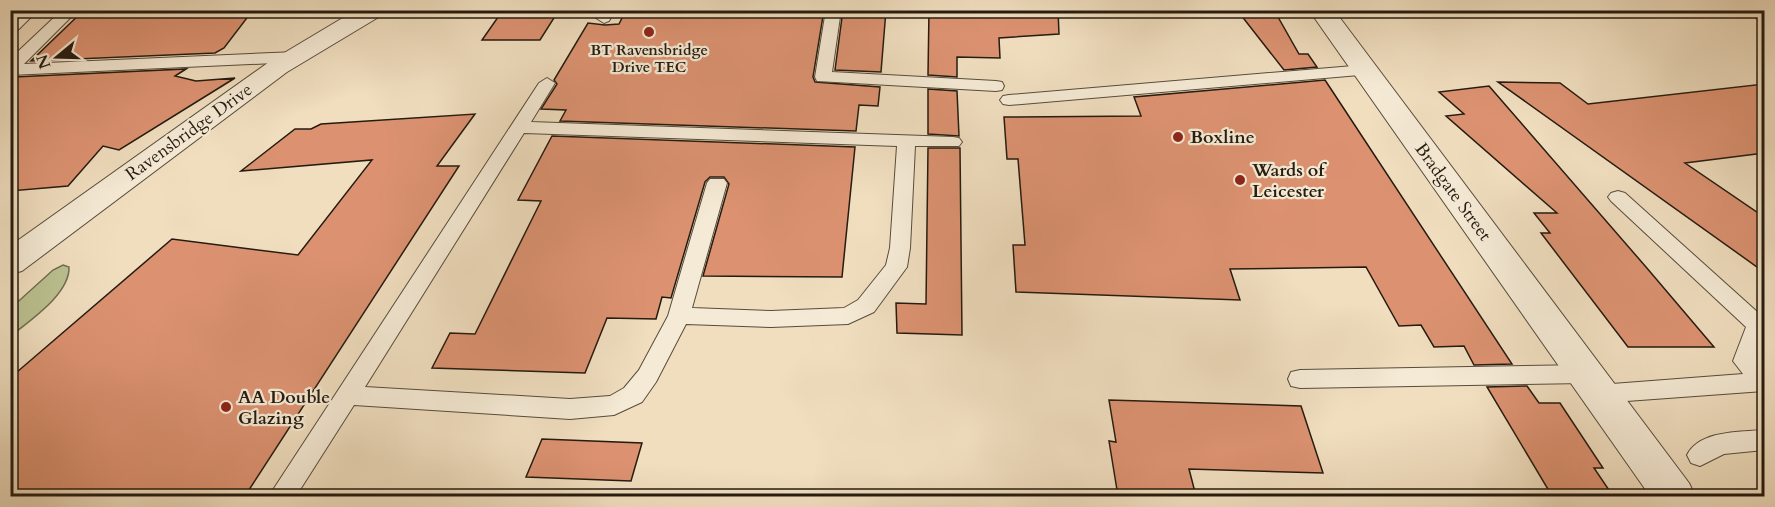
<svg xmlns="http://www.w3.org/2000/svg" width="1775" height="507" font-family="Cardo,serif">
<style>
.green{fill:#bbc191;stroke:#706e50;stroke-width:1.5}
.building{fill:#dc9271;stroke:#241b10;stroke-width:1.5}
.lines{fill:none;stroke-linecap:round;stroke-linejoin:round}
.service-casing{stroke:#574c3c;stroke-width:2}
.minor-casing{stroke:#574c3c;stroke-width:2}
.tertiary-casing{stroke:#574c3c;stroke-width:2}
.primary-casing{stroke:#241b10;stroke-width:2}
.service{fill:#f5ead5;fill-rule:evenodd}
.minor{fill:#f5ead5;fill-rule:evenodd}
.tertiary{fill:#f5ead5;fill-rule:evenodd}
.primary{fill:#e8bf80;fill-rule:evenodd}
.poi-dot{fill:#8f2418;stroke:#f5ead5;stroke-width:2}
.labels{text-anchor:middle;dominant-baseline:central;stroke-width:4.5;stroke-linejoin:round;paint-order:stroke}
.far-poi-label{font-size:15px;font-weight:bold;fill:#241b10;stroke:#f5ead5}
.street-label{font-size:18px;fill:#241b10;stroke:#f5ead5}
.poi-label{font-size:18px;font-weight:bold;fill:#241b10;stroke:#f5ead5;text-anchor:start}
</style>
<rect width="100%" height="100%" fill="#f0debf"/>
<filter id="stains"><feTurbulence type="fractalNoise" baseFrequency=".00333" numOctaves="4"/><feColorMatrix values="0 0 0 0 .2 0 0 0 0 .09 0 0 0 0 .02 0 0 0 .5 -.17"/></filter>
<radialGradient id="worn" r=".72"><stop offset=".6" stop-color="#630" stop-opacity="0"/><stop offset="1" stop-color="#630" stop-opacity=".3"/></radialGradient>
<!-- green -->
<path class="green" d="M63 265 69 267C70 294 30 320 11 336V308L53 270Z"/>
<!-- building -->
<path class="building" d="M84 10H253L224 48 215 53 31 61Z
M503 10H559L540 40H482Z
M626 10H824L813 77 815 82 880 87 878 106 859 105 856 131 560 121 566 110 541 109 557 84 554 80 588 23 605 25 619 24Z
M843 10H886L881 72 835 70Z
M929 10H1058L1059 34 999 38 1000 58 957 57V77L928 75Z
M1237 10H1274L1299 54H1308L1317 67 1284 70Z
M186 69 175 76 196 81 235 78 119 150 103 146 68 186 10 191V81L14 77Z
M1325 80 1512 364 1474 365 1464 346 1434 347 1421 325 1399 326 1366 267 1230 269 1240 300 1016 292 1013 245H1025L1018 159H1007L1004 117 1141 116 1134 97Z
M1498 82 1560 83 1588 104 1764 84V153L1685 163 1764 217V272Z
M1489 86 1646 267 1714 347H1628L1541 233H1550L1534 213H1557L1446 116 1464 114 1439 92Z
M928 89 957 91 959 136 928 134Z
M475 114 437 166H459L245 496H10V378L172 239 298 255 372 160 241 171 295 129H311L321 124Z
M552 136 855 147 842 277 703 276 729 184 724 177H710L705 182 671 298 662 297 656 319 607 318 585 373 432 368 450 333 475 334 541 201 518 200Z
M928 148H960L962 335 897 333 896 303 926 304Z
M1527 386 1539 403H1560L1603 468H1594L1613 496H1552L1487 387Z
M1109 400 1301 406 1323 473 1189 469 1196 496H1118L1109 441 1116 442Z
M542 439 642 443 631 481 526 477Z"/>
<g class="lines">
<defs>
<path id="service" d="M62 10H78L24 64 296 52 304 57 296 62 10 75V59Z
M600 10H615L609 21 604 23 596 18Z
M826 10H841L832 72 996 81 1002 82 1004 86 1002 90 996 91 817 81 815 77Z
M1365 65 1371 66 1373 70 1371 74 1009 105 1003 104 1000 100 1003 96 1009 95Z
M547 78 555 83 531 122 953 137 959 138 962 142 959 146H915L910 248 907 267 874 312 848 324 771 327 686 324 656 382 642 402 614 415 570 419 354 405 296 496H269L539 83ZM524 133 897 146 890 248 886 265 858 300 844 308 771 311 692 308 727 183 724 179H710L707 183 668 316 639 370 624 388 610 396 570 399 365 387Z
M1618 191 1625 193 1764 318V339L1758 359 1764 366V391L1599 403 1590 401 1587 394 1590 387 1599 385 1743 374 1733 361 1746 327 1611 201 1608 197 1611 193Z
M1585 365 1593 368 1597 374 1593 380 1585 383 1300 388 1291 386 1288 379 1291 372 1300 370Z
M1764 430V450L1724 454 1700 466 1691 463 1687 455C1700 430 1740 432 1764 430Z"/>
<path id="minor" d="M38 10 19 29 10 31 11 10Z
M1309 10H1334L1689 483 1695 496H1650Z"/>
<path id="tertiary" d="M356 10H386L382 15 287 72 22 271 10 274V246L269 62Z"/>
<path id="primary" d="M1749 10H1764V20L1756 18Z"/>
</defs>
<!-- service casing -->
<use href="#service" class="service-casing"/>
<!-- minor casing -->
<use href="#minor" class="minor-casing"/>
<!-- tertiary casing -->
<use href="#tertiary" class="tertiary-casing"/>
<!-- primary casing -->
<use href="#primary" class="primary-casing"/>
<!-- service -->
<use href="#service" class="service"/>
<!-- minor -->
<use href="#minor" class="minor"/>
<!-- tertiary -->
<use href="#tertiary" class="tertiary"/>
<!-- primary -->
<use href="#primary" class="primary"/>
</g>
<!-- markers -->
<g class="poi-dot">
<circle cx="649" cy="32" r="6"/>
<circle cx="1178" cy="137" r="6"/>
<circle cx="1240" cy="180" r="6"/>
<circle cx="226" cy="407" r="6"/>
</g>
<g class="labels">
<!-- far-poi labels -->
<g class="far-poi-label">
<text x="649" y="50">BT Ravensbridge<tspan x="649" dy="17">Drive TEC</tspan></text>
</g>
<!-- street labels -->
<g class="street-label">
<text transform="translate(189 132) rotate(-36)">Ravensbridge Drive</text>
<text transform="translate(1453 192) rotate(54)">Bradgate Street</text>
</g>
<!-- poi labels -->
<g class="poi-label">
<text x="1190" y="137">Boxline</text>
<text x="1252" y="170">Wards of<tspan x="1252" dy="21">Leicester</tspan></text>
<text x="238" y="397">AA Double<tspan x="238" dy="21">Glazing</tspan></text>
</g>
</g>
<!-- margin -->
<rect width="1775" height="507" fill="none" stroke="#f0debf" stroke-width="36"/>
<rect x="12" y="12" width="1751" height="483" fill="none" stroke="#241b10" stroke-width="3"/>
<rect x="18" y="18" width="1739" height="471" fill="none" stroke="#241b10" stroke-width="1.5"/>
<!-- north arrow -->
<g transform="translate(57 57) rotate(251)" stroke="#f5ead5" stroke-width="4.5" paint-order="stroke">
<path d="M0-4.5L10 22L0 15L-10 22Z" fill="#241b10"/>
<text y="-9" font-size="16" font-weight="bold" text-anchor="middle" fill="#241b10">N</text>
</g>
<rect width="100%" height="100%" filter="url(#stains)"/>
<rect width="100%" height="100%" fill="url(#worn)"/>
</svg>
